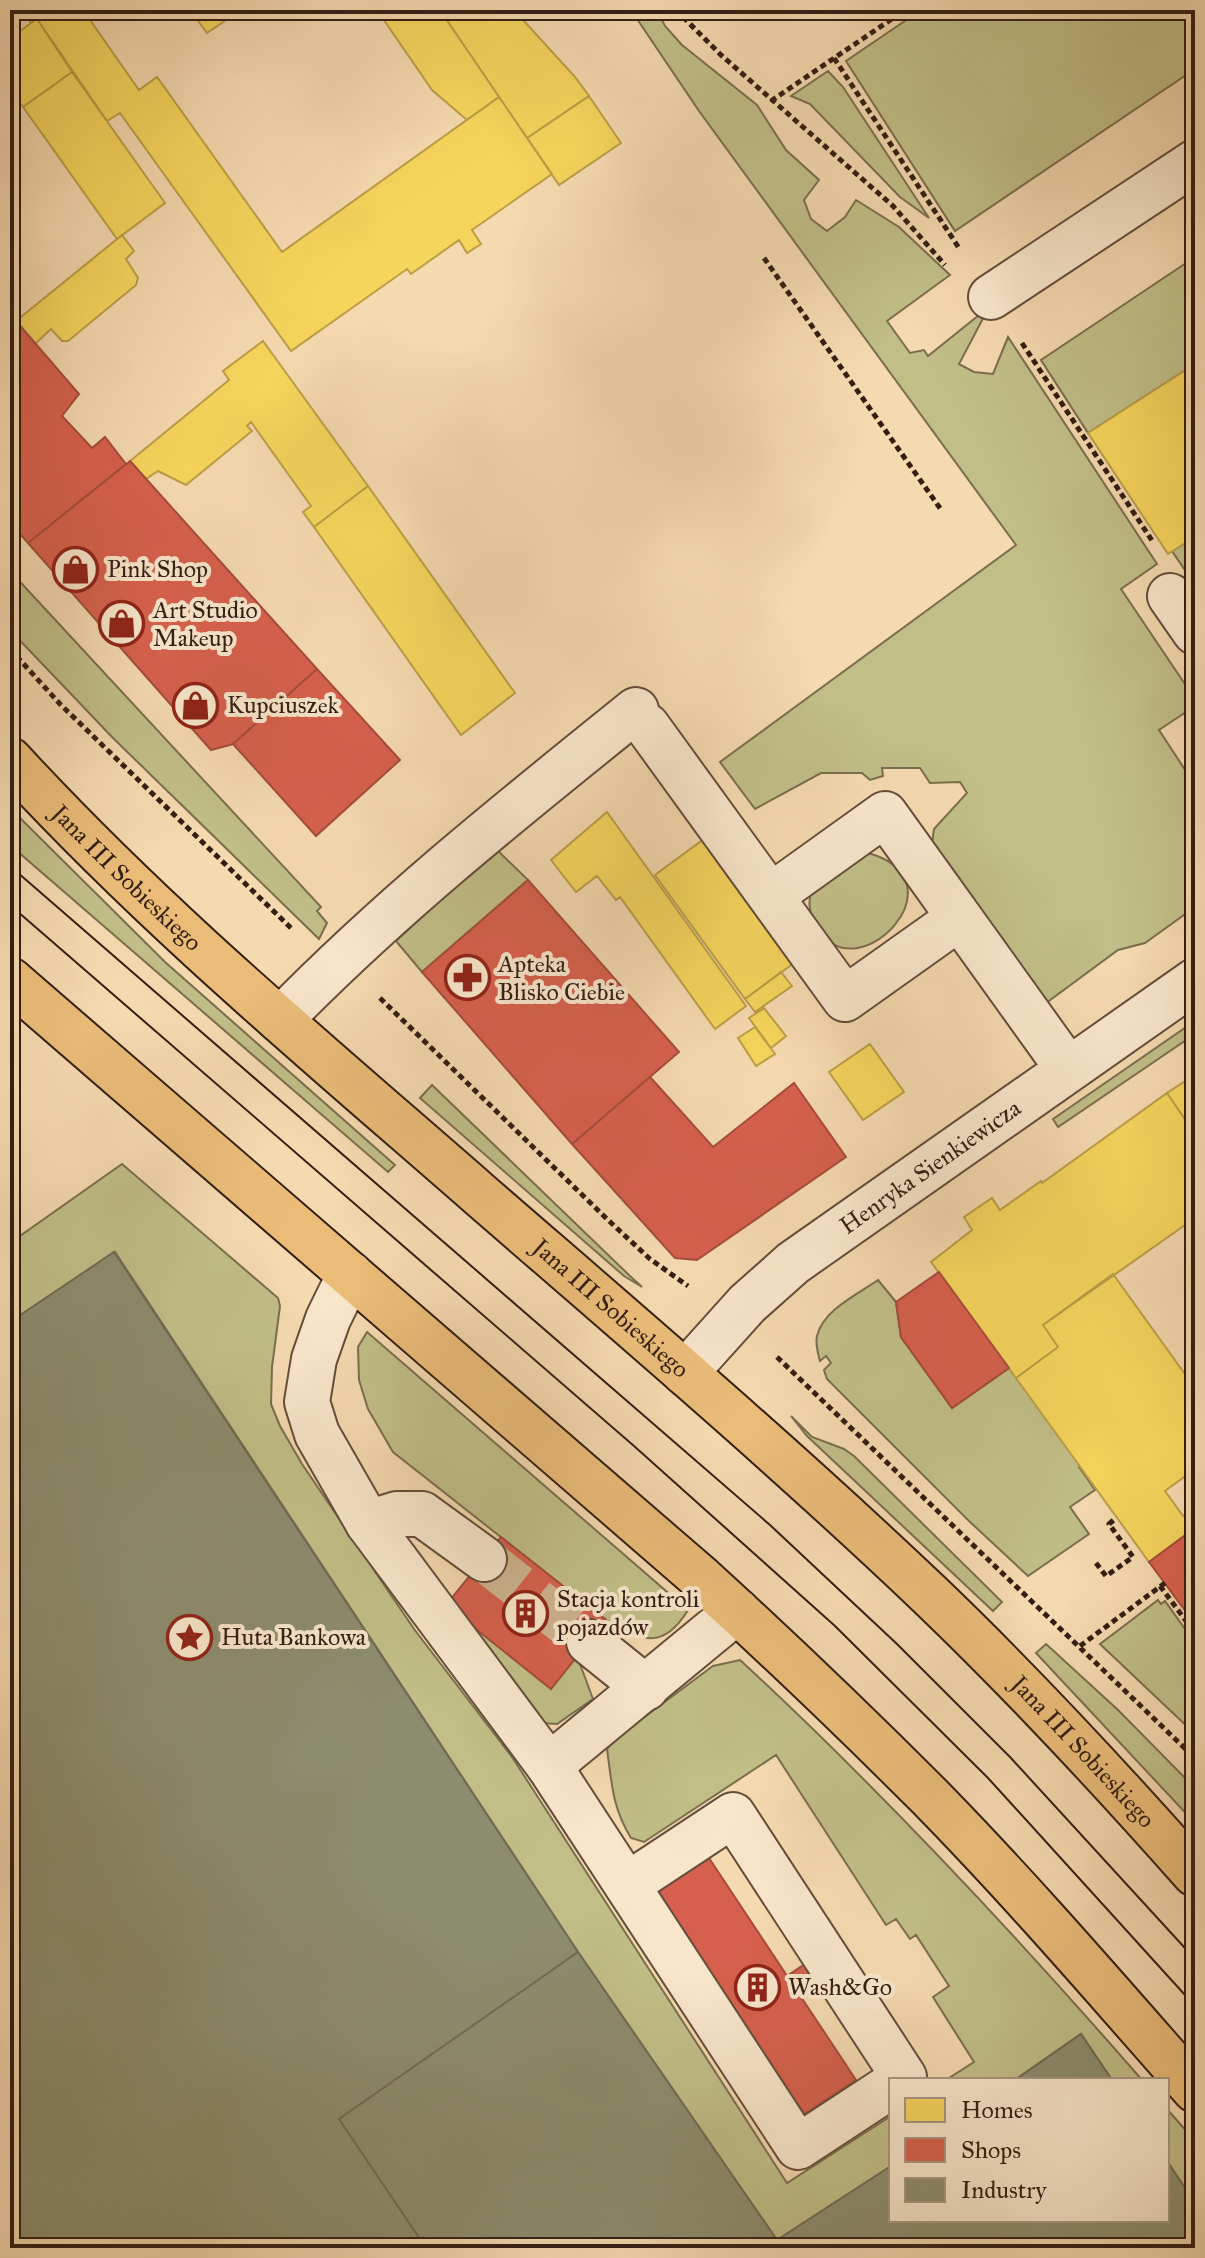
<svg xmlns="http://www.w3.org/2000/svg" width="1205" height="2258" font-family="'IM FELL Great Primer',serif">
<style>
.green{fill:#c1be87;stroke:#7a6e4e;stroke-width:2}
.homes{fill:#f6d55c;stroke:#bc9e46;stroke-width:2}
.shops{fill:#d6604d;stroke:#a54c3c;stroke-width:2}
.industry{fill:#8c8c6e;stroke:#716b53;stroke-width:2}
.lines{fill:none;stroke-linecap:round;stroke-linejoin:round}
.minor-tunnel{stroke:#ceb490;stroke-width:44;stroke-dasharray:44 22;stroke-linecap:butt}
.minor-casing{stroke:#644d3b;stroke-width:48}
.major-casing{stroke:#331e14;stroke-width:48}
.path{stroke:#331e14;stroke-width:5;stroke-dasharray:6 4;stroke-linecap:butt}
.minor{stroke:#f8e6cb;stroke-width:44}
.major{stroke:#eabc78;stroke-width:44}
.tram{stroke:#331e14;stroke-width:2}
.labels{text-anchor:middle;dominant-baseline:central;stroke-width:8;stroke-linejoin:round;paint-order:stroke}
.poi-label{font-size:24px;fill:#331e14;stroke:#f8e6cb;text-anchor:start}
.street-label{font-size:24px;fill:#331e14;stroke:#f8e6cb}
</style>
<rect width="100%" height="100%" fill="#f5d9af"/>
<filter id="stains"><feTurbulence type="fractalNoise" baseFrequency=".0025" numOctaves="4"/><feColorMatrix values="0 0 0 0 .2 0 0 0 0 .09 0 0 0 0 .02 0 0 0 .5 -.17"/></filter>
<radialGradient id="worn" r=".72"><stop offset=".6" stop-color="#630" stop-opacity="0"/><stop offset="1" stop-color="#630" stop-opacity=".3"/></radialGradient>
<!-- green -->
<path class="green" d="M631 10H657L665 26 682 45 757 105 786 150 819 180 804 200 811 219 827 231 845 217 856 200 899 227 950 275 887 321 910 353 924 350 928 356 989 307 959 364 974 372 993 374 1008 337 1157 564 1121 589 1195 699V706L1159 730 1195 785V907L1145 943 1118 950 1046 1003 932 844 934 829 967 793 960 782 930 783 920 768H882L883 776 870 780 862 773H821L755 809 720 762 1016 545 699 111Z
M921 10H1195V69L955 231 846 61Z
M828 71 843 87 929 218 900 197 810 104 791 96Z
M1195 257V364L1088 433 1041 360Z
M1195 537V585L1172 551Z
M10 571 321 907 317 911 327 923 319 939 112 737 10 630Z
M10 808 165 962 395 1165 388 1172 10 845Z
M497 850 528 880 422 972 396 941 491 852Z
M868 853C965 880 859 991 820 931 811 917 807 908 811 891Z
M1195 1021V1034L1058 1127 1053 1119Z
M432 1085 630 1276 642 1287 624 1276 420 1098Z
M122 1164 278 1298 280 1306 272 1367 271 1404 280 1426 302 1464 414 1629 512 1757 787 2183 891 2116V2166L777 2240 578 1952 115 1252 10 1322V1243Z
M878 1280 896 1302 901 1337 952 1408 1009 1368 1080 1465 1079 1467 1095 1490 1070 1507 1089 1534 1028 1576 969 1521 827 1379 824 1370 831 1363 826 1356 820 1361C818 1353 815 1344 817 1336 823 1310 858 1294 878 1280Z
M367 1332 688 1610C663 1651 642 1641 606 1620L393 1452 368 1409 359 1380 358 1347Z
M791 1416 812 1437 844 1449 854 1456 1002 1602 993 1611 807 1436Z
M1158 1600 1161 1604 1165 1601 1195 1643V1734L1100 1644Z
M446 1605 551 1688 577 1656 593 1699 557 1724 541 1723Z
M1046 1644 1117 1709 1195 1788V1823L1036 1653Z
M740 1660C883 1792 1015 1934 1142 2080H1112L1081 2034 1015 2080H946L974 2062 933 1997 949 1986 916 1935 910 1939 896 1919 886 1925 776 1755 644 1842 631 1838C612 1807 612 1784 607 1749L615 1739 713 1666Z
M1167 2109 1195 2141V2203L1167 2161Z"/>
<!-- homes -->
<path class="homes" d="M22 10H83L139 90 157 77 282 252 499 97 552 174 472 230 481 244 467 253 459 240 411 274 407 269 291 351 120 113 107 121 37 19 31 23Z
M190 10H241L207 33Z
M377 10H440L499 97 467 120 432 90Z
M440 10H514L575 77 589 96 527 138Z
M37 19 72 72 23 107 10 88V81L17 77 10 68V38Z
M72 72 165 203 117 239 23 107Z
M589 96 621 143 559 185 527 138Z
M122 235 134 251 126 259 138 278 136 285 68 341H62L51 329 35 344 16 321Z
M263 341 368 486 314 527 303 512 311 506 251 422 247 426 252 431 186 485 158 471 146 479 130 461 229 380 223 371Z
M1195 364V537L1168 554 1088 433Z
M368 486 515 693 461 735 314 527Z
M607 812 746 1006 715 1029 620 897 616 900 597 876 576 892 551 860Z
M704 839 794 963 745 999 655 875Z
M781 972 792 986 755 1012 745 999Z
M764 1008 786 1036 771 1048 749 1018Z
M755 1027 775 1054 756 1066 738 1038Z
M870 1044 904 1092 863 1120 829 1072Z
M1190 1078 1195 1086V1134L1167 1093Z
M1167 1093 1195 1134V1218L1043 1325 1058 1347 1016 1378 931 1262 972 1230 964 1217 992 1198 1000 1210 1041 1181 1042 1183Z
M1113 1274 1195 1388V1469L1165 1491 1183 1516 1195 1508V1528L1149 1562 1016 1378 1058 1347 1043 1325Z"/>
<!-- shops -->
<path class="shops" d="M16 321 79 394 62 416 92 448 105 437 126 464 28 543 10 523V326Z
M130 461 317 669 233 744 211 750 28 543Z
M317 669 400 760 316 836 233 744Z
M528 880 679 1052 572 1144 422 972Z
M650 1077 713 1147 794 1083 846 1157 697 1260 675 1258 572 1144Z
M939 1272 1009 1368 952 1408 901 1337 896 1302Z
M1195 1528V1624L1149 1562Z
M501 1537 606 1620 551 1689 446 1605Z
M705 1852 856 2080 803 2115 652 1887Z
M805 1964 819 1987 802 1999 787 1976Z"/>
<!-- industry -->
<path class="industry" d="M114 1252 578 1952 339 2119 426 2248H10V1322Z
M578 1952 777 2240 891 2166V2220H1167V2161L1195 2203V2248H426L339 2119Z
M1081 2034 1112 2080H1015Z"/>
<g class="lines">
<!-- minor-tunnel -->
<path class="minor-tunnel" d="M484 1559 589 1642"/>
<defs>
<g id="minor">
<path d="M991 297 1195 162"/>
<path d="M1170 596 1195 632"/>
<path d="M647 726 845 999 959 918"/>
<path d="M772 895 885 814 1068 1069"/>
<path d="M280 1020C390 907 513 809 636 710"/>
<path d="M350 1274 328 1319 314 1359 307 1402 317 1434 368 1523 549 1766 798 2147 891 2086"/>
<path id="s1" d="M685 1373 747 1304 793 1263 1195 981"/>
<path d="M368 1523 397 1514H422L484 1559"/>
<path d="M589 1642 646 1688"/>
<path d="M549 1766 737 1611"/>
<path d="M627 1885 733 1815 904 2077 900 2080"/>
</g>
<g id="major">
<path id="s2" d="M10 760C154 917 318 1053 478 1193 630 1325 784 1456 930 1595 1023 1684 1110 1778 1195 1874"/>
<path d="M10 980 702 1579C780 1650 856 1723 930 1797 1022 1891 1108 1991 1195 2090"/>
</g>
</defs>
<!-- minor casing -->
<use href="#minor" class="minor-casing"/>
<!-- major casing -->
<use href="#major" class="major-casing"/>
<!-- path -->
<path class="path" d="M676 10 721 55 893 206 945 265
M834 58 959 248
M771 101 905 10
M764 258 942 511
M1022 343 1153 542
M10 649 60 704 292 929
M380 998 608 1220 650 1259 688 1286
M777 1357 1195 1758
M1096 1563 1106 1576 1133 1557 1109 1524 1116 1518
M1160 1586 1195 1633
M1080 1646 1165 1583"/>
<!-- minor -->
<use href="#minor" class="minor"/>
<!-- major -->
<use href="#major" class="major"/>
<!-- tram -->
<path class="tram" d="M10 866 770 1525 897 1644 1010 1757 1195 1959
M10 905 634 1446 835 1626 988 1778 1195 2006"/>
</g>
<!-- icons -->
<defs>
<symbol id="shop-ring" viewBox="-11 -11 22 22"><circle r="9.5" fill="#f8e6cb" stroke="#8f2418" stroke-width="1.5"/><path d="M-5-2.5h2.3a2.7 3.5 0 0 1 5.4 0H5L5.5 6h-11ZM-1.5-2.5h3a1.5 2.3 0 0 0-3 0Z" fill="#8f2418"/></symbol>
<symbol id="pharmacy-ring" viewBox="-11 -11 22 22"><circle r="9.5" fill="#f8e6cb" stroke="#8f2418" stroke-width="1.5"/><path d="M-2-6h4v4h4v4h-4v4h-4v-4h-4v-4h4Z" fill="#8f2418"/></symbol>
<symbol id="building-ring" viewBox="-11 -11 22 22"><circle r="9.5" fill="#f8e6cb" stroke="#8f2418" stroke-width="1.5"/><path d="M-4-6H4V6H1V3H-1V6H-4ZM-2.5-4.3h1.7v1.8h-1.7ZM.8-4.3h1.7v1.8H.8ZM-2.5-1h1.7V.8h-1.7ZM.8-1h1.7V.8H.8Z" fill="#8f2418"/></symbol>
<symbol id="sight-ring" viewBox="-11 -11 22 22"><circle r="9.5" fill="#f8e6cb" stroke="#8f2418" stroke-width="1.5"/><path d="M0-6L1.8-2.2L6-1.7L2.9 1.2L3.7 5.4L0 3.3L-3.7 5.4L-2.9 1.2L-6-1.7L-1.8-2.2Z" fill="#8f2418"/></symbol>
</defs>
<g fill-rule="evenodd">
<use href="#shop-ring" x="50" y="544" width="51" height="51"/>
<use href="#shop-ring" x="96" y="598" width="51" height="51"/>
<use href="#shop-ring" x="170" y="680" width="51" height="51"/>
<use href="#pharmacy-ring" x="442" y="952" width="51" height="51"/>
<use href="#building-ring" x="500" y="1588" width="51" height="51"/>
<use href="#sight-ring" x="164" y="1612" width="51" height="51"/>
<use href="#building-ring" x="732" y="1962" width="51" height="51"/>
</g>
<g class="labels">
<!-- poi labels -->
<g class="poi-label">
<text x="107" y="569">Pink Shop</text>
<text x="153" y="610">Art Studio<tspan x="153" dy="28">Makeup</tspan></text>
<text x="227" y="705">Kupciuszek</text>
<text x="498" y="964">Apteka<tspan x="498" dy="28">Blisko Ciebie</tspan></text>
<text x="557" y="1599">Stacja kontroli<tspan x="557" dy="28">pojazdów</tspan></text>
<text x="221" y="1637">Huta Bankowa</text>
<text x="788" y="1987">Wash&amp;Go</text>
</g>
<!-- street labels -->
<g class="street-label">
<text stroke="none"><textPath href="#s2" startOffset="166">Jana III Sobieskiego</textPath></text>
<text stroke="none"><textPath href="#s1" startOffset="322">Henryka Sienkiewicza</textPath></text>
<text stroke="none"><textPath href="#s2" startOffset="814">Jana III Sobieskiego</textPath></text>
<text stroke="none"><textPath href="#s2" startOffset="1462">Jana III Sobieskiego</textPath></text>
</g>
</g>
<!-- margin -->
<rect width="1205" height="2258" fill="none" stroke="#f5d9af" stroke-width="40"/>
<rect x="12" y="12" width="1181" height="2234" fill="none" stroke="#331e14" stroke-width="4"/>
<rect x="20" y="20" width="1165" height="2218" fill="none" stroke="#331e14" stroke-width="2"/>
<!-- legend -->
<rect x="889" y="2078" width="280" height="144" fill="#f8e6cb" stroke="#a99682" stroke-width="2"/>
<rect x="905" y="2098" width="40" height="24" fill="#f6d55c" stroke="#a99682" stroke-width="2"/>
<text x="961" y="2118" font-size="24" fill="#331e14">Homes</text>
<rect x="905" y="2138" width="40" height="24" fill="#d6604d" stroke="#a99682" stroke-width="2"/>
<text x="961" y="2158" font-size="24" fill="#331e14">Shops</text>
<rect x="905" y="2178" width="40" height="24" fill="#8c8c6e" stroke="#a99682" stroke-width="2"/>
<text x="961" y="2198" font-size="24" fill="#331e14">Industry</text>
<rect width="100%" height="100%" filter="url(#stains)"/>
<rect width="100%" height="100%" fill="url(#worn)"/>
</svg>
